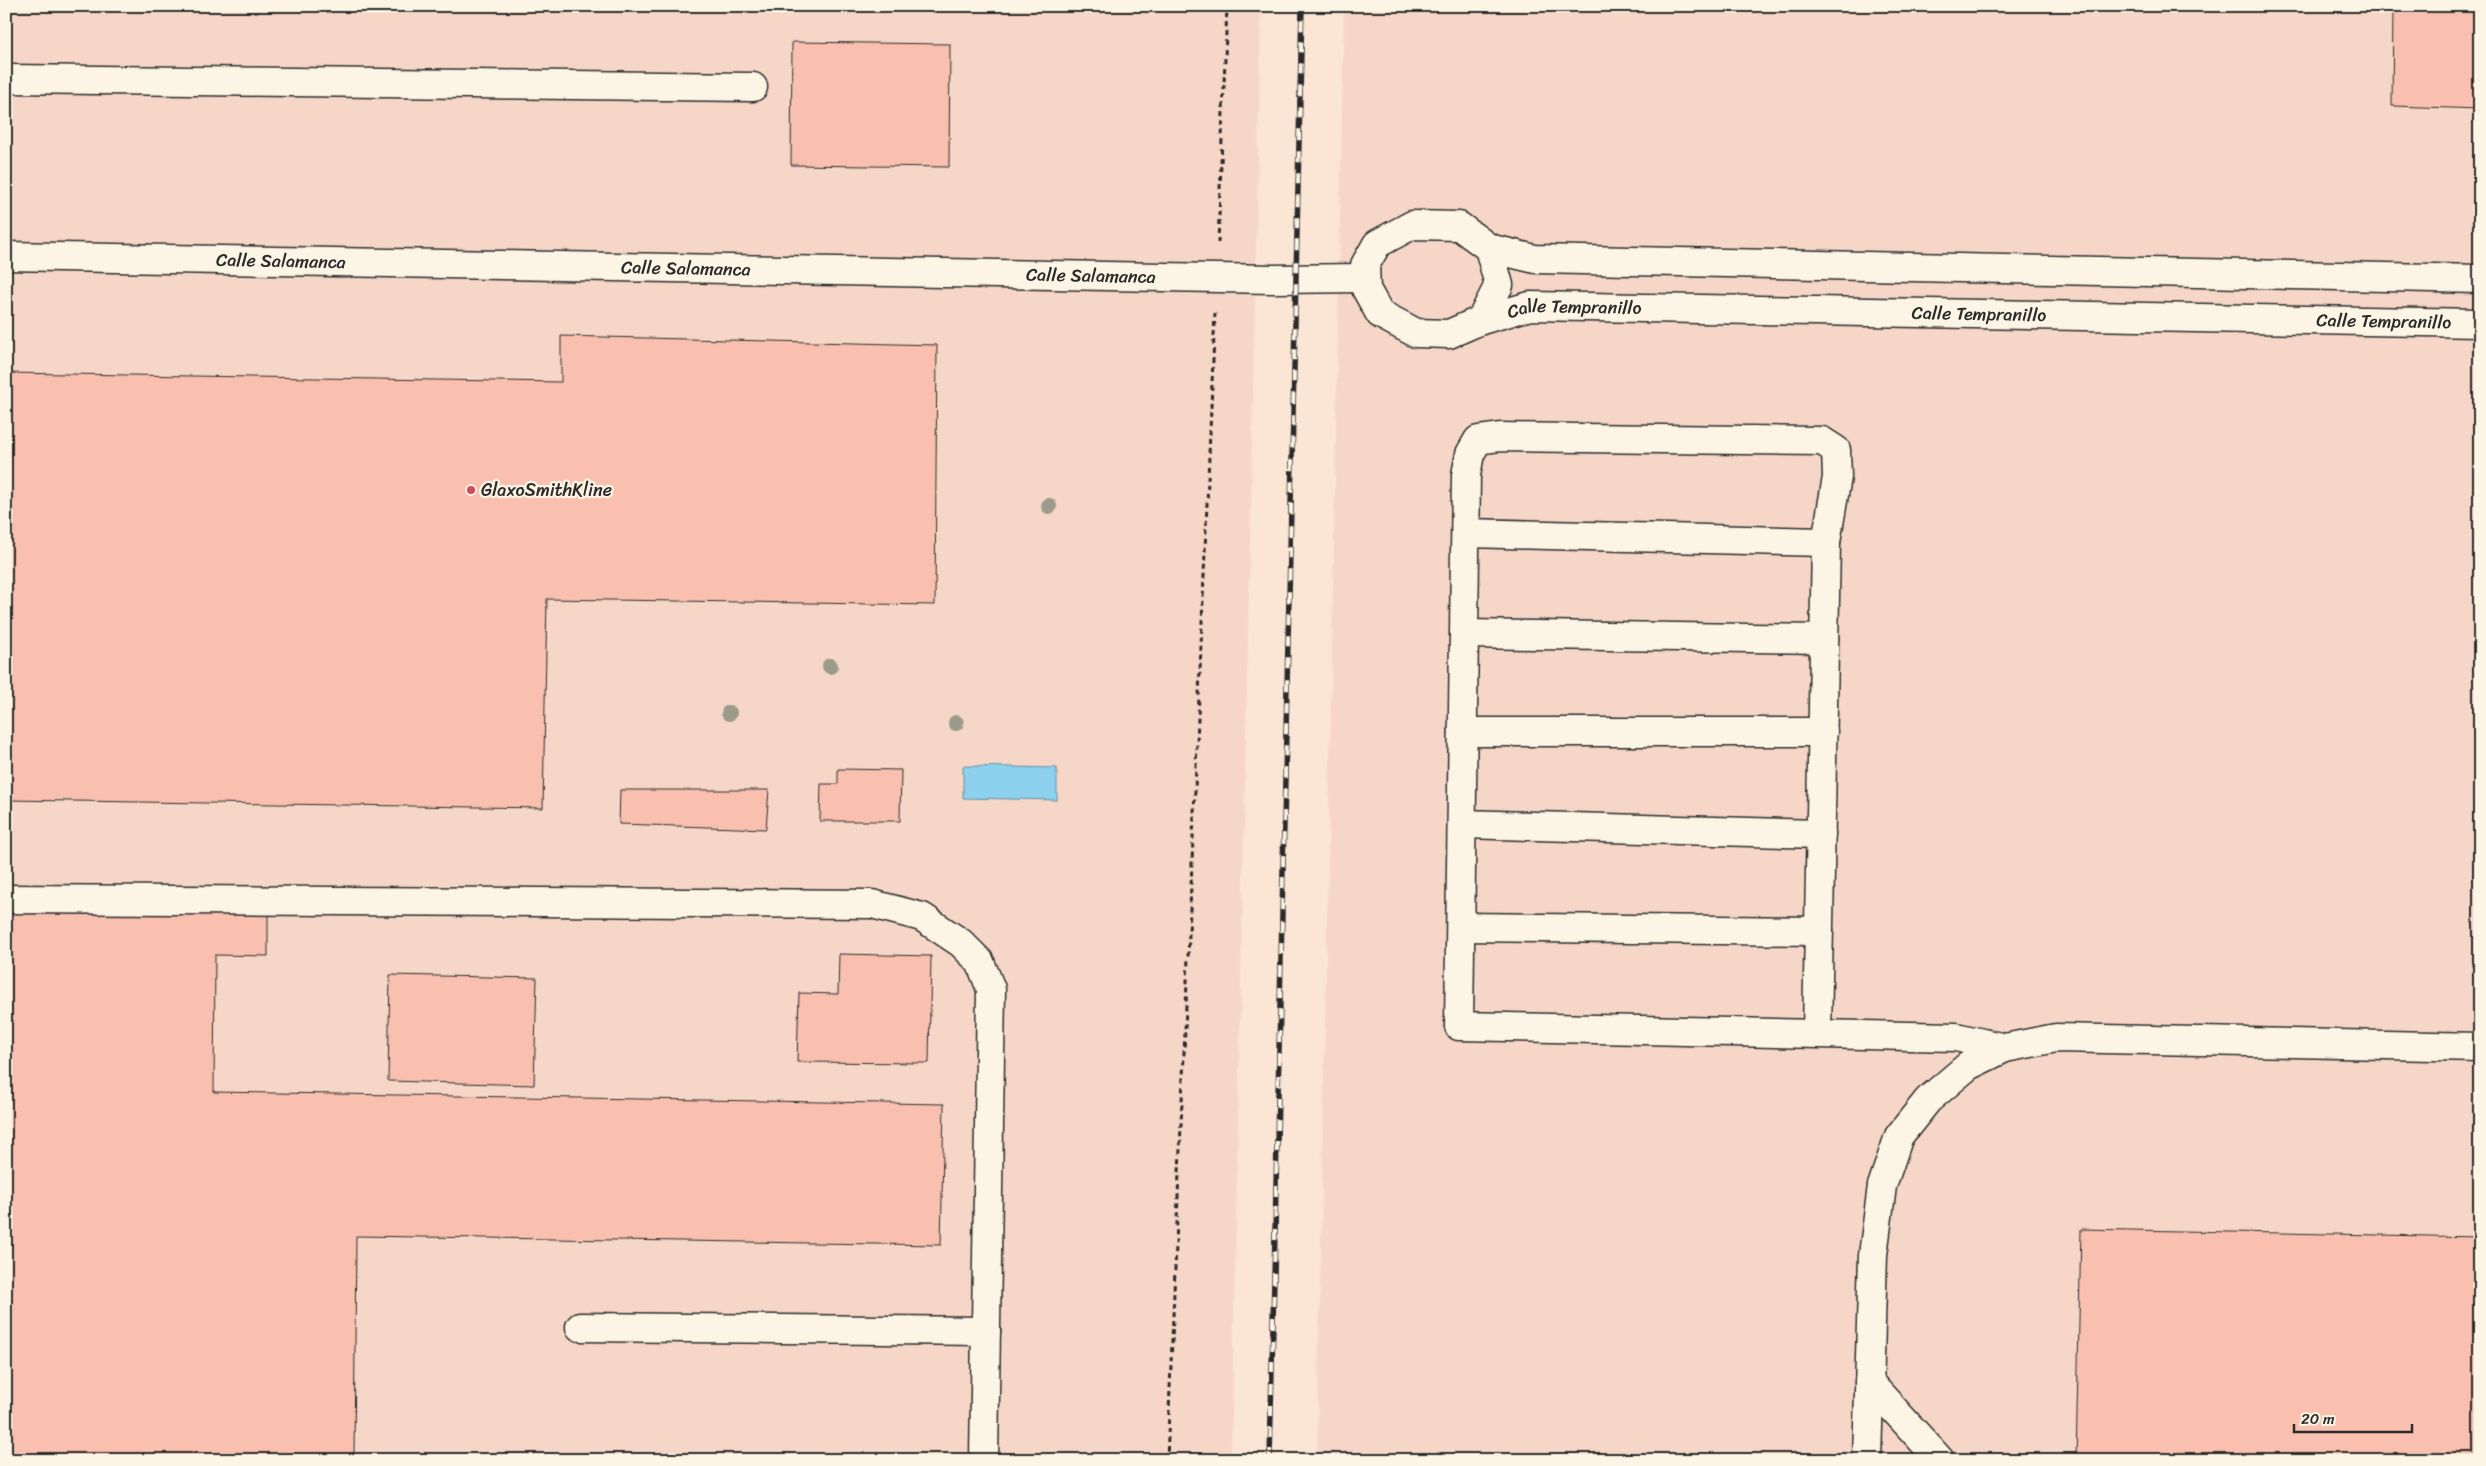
<svg xmlns="http://www.w3.org/2000/svg" width="2486" height="1466" font-family="Sriracha,sans-serif">
<style>
.built{fill:#f6d6c7}
.water{fill:#8cd1ee;stroke:#658fa0}
.building{fill:#f9c0b0;stroke:#2b2b2b}
.lines{fill:none;stroke-linecap:round;stroke-linejoin:round}
.minor-casing{stroke:#2b2b2b;stroke-width:31}
.path{stroke:#2b2b2b;stroke-width:3;stroke-dasharray:5 4;stroke-linecap:butt}
.minor{stroke:#fcf5e5;stroke-width:28}
.rail-casing{stroke:#2b2b2b;stroke-width:5.5}
.rail{stroke:#fcf5e5;stroke-width:4;stroke-dasharray:11;stroke-linecap:butt}
.tree{fill:#9c9a8a}
.poi-dot{fill:#d1495b;stroke:#fcf5e5;stroke-width:2}
.labels{text-anchor:middle;dominant-baseline:central;stroke-width:4.5;stroke-linejoin:round;paint-order:stroke}
.street-label{font-size:18px;fill:#2b2b2b;stroke:#fcf5e5}
.poi-label{font-size:18px;fill:#2b2b2b;stroke:#fcf5e5;text-anchor:start}
</style>
<rect width="100%" height="100%" fill="#fbe5d5"/>
<filter id="ink" filterUnits="userSpaceOnUse"><feTurbulence type="fractalNoise" baseFrequency=".02" numOctaves="2"/><feDisplacementMap in="SourceGraphic" scale="10" xChannelSelector="R" yChannelSelector="G"/><feConvolveMatrix kernelMatrix="1 2 1 2 8 2 1 2 1" color-interpolation-filters="sRGB"/></filter>
<g filter="url(#ink)">
<!-- built -->
<path class="built" d="M6 6H1261L1231 1460H6Z
M1344 6H2480V1460H1317Z"/>
<!-- water -->
<path class="water" d="M963 766 1057 768V800L963 798Z"/>
<!-- building -->
<path class="building" d="M2393 6H2480V109L2392 106Z
M792 42 950 44 949 167 791 165Z
M561 336 937 345 935 605 547 599 543 808 6 800V373L561 382Z
M838 769 901 770 900 821H820L821 784H838Z
M620 790H769L766 829 619 824Z
M6 910 268 915V956L215 955 214 1092 944 1104 941 1245 356 1236 354 1460H6Z
M839 954 931 956 929 1063 797 1062 799 993 838 994Z
M390 975 537 978 534 1085 388 1081Z
M2081 1229 2480 1237V1460H2076Z"/>
<g class="lines">
<defs>
<g id="minor">
<path d="M6 79 753 87"/>
<path d="M1412 225 1459 226 1489 248 1499 285 1481 320 1449 334 1416 333 1380 314 1366 289 1365 265 1377 244Z"/>
<path d="M1489 248 1535 259 2480 279"/>
<path id="s1" d="M6 256 1273 279 1365 278"/>
<path id="s2" d="M1481 320 1530 306 2480 323"/>
<path d="M1467 533 1826 542"/>
<path d="M1465 634 1824 639"/>
<path d="M1463 732H1823"/>
<path d="M1462 824 1821 834"/>
<path d="M6 899 872 904 922 917 961 943 980 962 991 989 984 1460"/>
<path d="M1461 927 1819 931"/>
<path d="M1817 1034 1826 542 1837 477 1836 450 1822 441 1500 437 1478 440 1470 454 1466 475 1459 1026 1956 1037 2005 1048"/>
<path d="M580 1327 986 1331"/>
<path d="M1869 1382 1940 1460"/>
<path d="M1867 1460 1873 1255 1882 1186 1899 1136 1928 1100 1968 1066 2005 1048 2056 1038 2480 1047"/>
</g>
</defs>
<!-- minor casing -->
<use href="#minor" class="minor-casing"/>
<!-- path -->
<path class="path" d="M1218 243 1227 6
M1167 1460 1215 312"/>
<!-- minor -->
<use href="#minor" class="minor"/>
<defs>
<path id="rail" d="M1270 1460 1302 6"/>
</defs>
<!-- rail casing -->
<use href="#rail" class="rail-casing"/>
<!-- rail -->
<use href="#rail" class="rail"/>
</g>
<!-- trees -->
<g class="tree">
<circle cx="1049" cy="506" r="8"/>
<circle cx="830" cy="666" r="8"/>
<circle cx="729" cy="713" r="8"/>
<circle cx="956" cy="723" r="8"/>
</g>
</g>
<!-- markers -->
<circle class="poi-dot" cx="471" cy="490" r="5"/>
<g class="labels">
<!-- street labels -->
<g class="street-label">
<text stroke="none"><textPath href="#s1" startOffset="275">Calle Salamanca</textPath></text>
<text stroke="none"><textPath href="#s1" startOffset="680">Calle Salamanca</textPath></text>
<text stroke="none"><textPath href="#s1" startOffset="1085">Calle Salamanca</textPath></text>
<text stroke="none"><textPath href="#s2" startOffset="95">Calle Tempranillo</textPath></text>
<text stroke="none"><textPath href="#s2" startOffset="500">Calle Tempranillo</textPath></text>
<text stroke="none"><textPath href="#s2" startOffset="905">Calle Tempranillo</textPath></text>
</g>
<!-- poi labels -->
<g class="poi-label">
<text x="481" y="490">GlaxoSmithKline</text>
</g>
</g>
<!-- margin -->
<rect width="2486" height="1466" fill="none" stroke="#fcf5e5" stroke-width="25"/>
<rect x="12" y="12" width="2461" height="1441" fill="none" stroke="#2b2b2b" stroke-width="2" filter="url(#ink)"/>
<!-- scale -->
<path d="M2294 1424v8h118v-8" fill="none" stroke="#2b2b2b" stroke-width="2.5"/>
<text x="2301" y="1424" font-size="15" fill="#2b2b2b" stroke="#fcf5e5" stroke-width="4" paint-order="stroke">20 m</text>
</svg>
